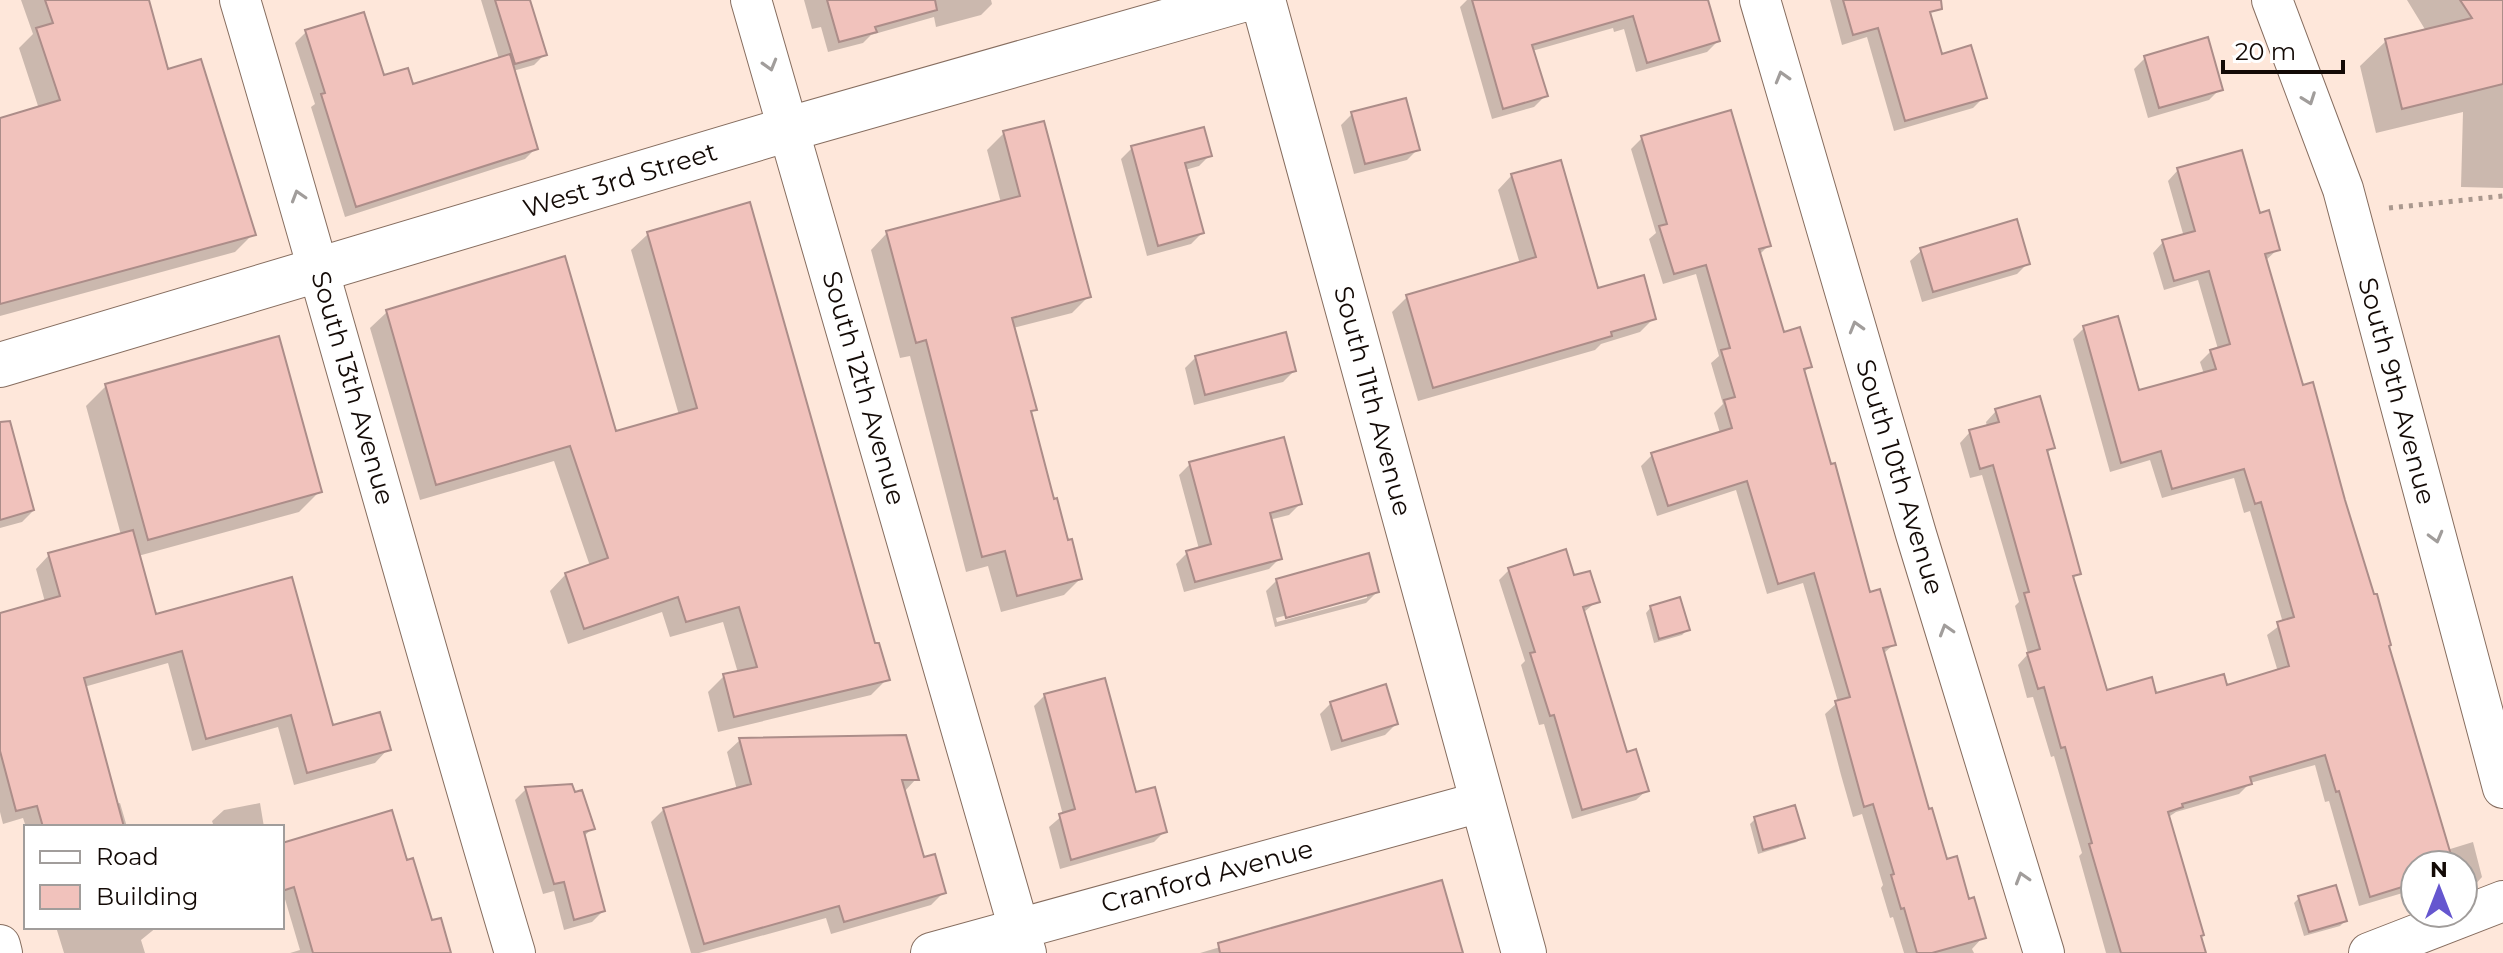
<svg xmlns="http://www.w3.org/2000/svg" width="2503" height="953" font-family="Montserrat,sans-serif">
<style>
.shadow{fill:#0003;fill-rule:evenodd}
.building{fill:#f1c2bc;stroke:#ac8d89;stroke-width:2}
.lines{fill:none;stroke-linecap:round;stroke-linejoin:round}
.street-casing{stroke:#866d5f;stroke-width:42}
.secondary-casing{stroke:#866d5f;stroke-width:46}
.path{stroke:#aa988e;stroke-width:5;stroke-dasharray:4 6;stroke-linecap:butt}
.street{stroke:#fff;stroke-width:40}
.secondary{stroke:#fff;stroke-width:44}
.oneway{stroke:#a19d9b}
.labels{text-anchor:middle;dominant-baseline:central;stroke-width:6;stroke-linejoin:round;paint-order:stroke}
.street-label{font-size:26px;fill:#130a06;stroke:#fff}
</style>
<rect width="100%" height="100%" fill="#fee7da"/>
<!-- shadow -->
<path class="shadow" d="M21 0H147L167 71 253 234 235 252 0 316V120L39 109 19 48 33 34Z
M481 0H528L545 54 534 65 513 71 536 148 525 159 345 217 311 107 315 104 295 43 306 32 382 78 412 87 499 59Z
M804 0H991L992 4 981 15 936 27 934 17 871 35 863 43 828 52 821 27 812 29Z
M1467 0H1707L1718 41 1707 52 1636 72 1624 29 1614 32 1613 28 1532 51 1545 96 1534 107 1492 119 1460 7Z
M1830 0H1924L1941 56 1984 97 1973 108 1894 131 1867 37 1842 45Z
M2407 0H2503V188L2461 187 2463 112 2376 133 2360 66 2386 41 2426 31Z
M2145 58 2220 89 2209 100 2148 118 2134 69Z
M1352 114 1418 149 1407 160 1354 174 1341 125Z
M1042 123 1089 296 1072 313 1013 328 1034 409 1029 414 1053 502 1080 579 1064 595 1001 612 988 566 966 572 910 356 900 358 871 250 887 233 1001 203 987 150 1004 133Z
M1642 138 1769 245 1759 255 1783 334 1810 366 1803 373 1868 595 1894 644 1882 655 1928 811 1945 861 1968 901 1983 937 1972 949 1974 953H1904L1893 917 1890 918 1881 888 1883 885 1862 814 1853 817 1841 775 1825 714 1838 702 1803 583 1767 594 1736 490 1657 516 1641 466 1652 455 1720 433 1714 413 1723 404 1711 363 1719 356 1696 274 1663 284 1649 239 1656 233 1631 149Z
M1132 148 1210 155 1199 166 1185 170 1202 233 1191 244 1147 256 1121 159Z
M2178 170 2258 215 2278 249 2265 261 2301 387 2387 646 2447 850 2473 842 2482 877 2472 888 2463 890V865H2415V904L2410 905 2406 892 2359 906 2329 801 2325 802 2315 765 2250 783 2239 794 2176 812 2167 818 2204 953H2106L2079 856 2082 853 2054 756 2051 757 2033 697 2027 698 2018 665 2028 654 2015 606 2019 602 1982 475 1970 478 1960 443 1970 432 1987 427 1986 422 1996 411 2053 447 2046 454 2078 573 2072 580 2106 693 2155 695 2226 688 2278 672 2267 635 2283 623 2250 511 2244 513 2234 478 2162 498 2150 460 2110 472 2073 339 2084 328 2138 392 2204 374 2200 362 2211 351 2218 349 2198 280 2164 290 2153 253 2163 242 2184 237 2168 181Z
M1512 175 1597 290 1654 318 1640 332 1601 344 1595 350 1418 401 1392 312 1407 297 1520 264 1498 190Z
M648 234 874 646 887 679 871 695 718 732 708 692 724 676 738 673 723 622 670 637 662 612 568 644 550 591 566 574 590 566 554 461 420 500 370 328 387 312 615 433 679 415 631 250Z
M1922 250 2028 263 2017 274 1922 302 1910 261Z
M1196 357 1294 371 1283 382 1194 405 1185 368Z
M106 386 320 491 299 512 138 556 155 617 332 728 388 749 375 763 294 785 278 727 192 751 168 663 84 687 116 804 120 803 127 827H26L23 818 3 824 0 812V615L45 602 36 569 49 555 121 535 86 406Z
M16 451 33 511 22 522 0 528V455Z
M1190 464 1300 504 1289 515 1269 520 1280 558 1269 569 1184 592 1176 564 1187 553 1199 549 1179 475Z
M1509 570 1573 578 1597 601 1583 613 1625 754 1647 790 1636 800 1572 819 1544 724 1539 725 1521 665 1525 661 1499 580Z
M1277 580 1377 592 1366 603 1275 627 1266 591ZM1367 594V598L1277 622 1276 618Z
M1651 607 1687 630 1682 635 1654 643 1646 613Z
M1045 695 1165 831 1154 842 1060 869 1049 827 1063 815 1034 706Z
M1331 703 1396 724 1385 735 1331 751 1320 714Z
M740 740 916 779 904 792 923 860 944 892 931 905 831 934 826 918 699 953H691L651 822 664 809 737 790 727 752Z
M526 789 593 828 583 837 603 911 592 922 564 930 554 891 543 894 515 800Z
M260 803 264 827H214L212 821 224 810Z
M1755 819 1802 837 1797 842 1758 854 1750 824Z
M282 848 406 862 431 923 449 953H290L300 950 282 889Z
M1440 882 1460 953H1200Z
M2299 898 2345 921 2340 926 2304 936 2294 903Z
M56 927H157L141 940 145 953H64Z"/>
<!-- building -->
<path class="building" d="M45 0H149L168 69 201 59 256 235 0 304V118L60 100 36 28 53 23Z
M495 0H530L547 55 515 64Z
M827 0H935L937 10 875 27 877 32 839 42Z
M1472 0H1708L1720 41 1647 63 1633 16 1532 45 1548 96 1503 109Z
M1843 0H1941L1942 9 1930 12 1942 54 1971 45 1987 98 1905 121 1878 28 1853 35Z
M2460 0H2503V84L2402 109 2385 39 2472 18Z
M364 12 384 75 408 68 413 84 510 54 538 149 356 207 321 94 325 93 305 30Z
M2208 37 2223 90 2159 108 2144 56Z
M1406 98 1420 150 1365 164 1351 112Z
M1731 110 1771 246 1759 249 1784 332 1800 327 1812 367 1804 369 1831 464 1835 463 1870 592 1880 589 1896 645 1883 648 1929 809 1932 808 1947 859 1957 856 1969 899 1974 897 1986 938 1932 953H1917L1904 908 1901 909 1891 875 1894 874 1873 804 1864 807 1835 701 1850 697 1814 573 1778 584 1747 481 1668 506 1651 453 1732 428 1724 400 1735 397 1721 350 1730 348 1706 265 1674 274 1659 226 1667 224 1641 136Z
M1044 121 1091 297 1012 318 1037 410 1031 411 1054 499 1057 498 1068 540 1072 539 1082 579 1017 596 1005 551 982 557 926 340 916 343 886 231 1020 196 1003 131Z
M1204 127 1212 156 1185 163 1204 233 1158 246 1131 146Z
M2242 150 2260 213 2269 210 2280 250 2265 254 2303 385 2313 382 2345 500 2374 594H2377L2391 645 2389 646 2454 865H2415V883L2370 897 2339 791 2336 792 2325 755 2250 777 2252 784 2182 804 2183 807 2168 812 2204 935 2201 936 2206 953H2121L2089 844 2092 843 2065 747 2061 748 2044 687 2038 689 2027 653 2040 649 2024 593 2029 592 1993 465 1980 469 1969 430 1999 422 1995 409 2040 396 2055 448 2047 450 2081 574 2073 576 2107 690 2152 677 2156 693 2224 674 2227 685 2289 666 2277 622 2294 617 2261 502 2255 504 2244 469 2172 489 2161 451 2121 463 2083 326 2118 316 2139 390 2216 369 2210 350 2230 344 2209 271 2174 281 2162 240 2195 231 2177 168Z
M1561 160 1598 288 1644 275 1656 319 1611 332 1612 336 1433 388 1406 295 1536 257 1511 174Z
M750 202 875 643H879L890 680 734 717 723 674 757 667 739 607 686 622 678 597 584 629 565 573 608 558 570 446 436 485 386 310 565 256 616 431 697 408 647 232Z
M2017 219 2030 264 1933 292 1920 248Z
M1286 332 1296 371 1205 395 1195 356Z
M279 336 322 492 148 540 105 384Z
M10 421 34 510 0 520V422Z
M1284 437 1302 504 1270 513 1282 559 1195 582 1186 551 1211 544 1189 462Z
M133 530 156 614 292 577 333 725 380 712 391 750 307 773 291 715 206 739 182 651 84 678 124 827H43L37 806 16 811 0 751V613L60 596 48 553Z
M1566 549 1574 575 1590 571 1600 602 1583 607 1627 752 1636 749 1649 791 1582 810 1554 715 1550 716 1530 653 1535 652 1508 568Z
M1369 553 1379 592 1286 618 1276 579Z
M1680 597 1690 630 1659 639 1650 606Z
M1105 678 1136 792 1155 787 1167 832 1071 860 1059 814 1075 809 1044 694Z
M1386 684 1398 724 1342 741 1330 702Z
M906 735 919 780H902L924 857 935 854 946 893 844 922 839 906 704 944 663 808 751 784 739 738Z
M572 784 575 792 582 790 595 829 584 832 605 911 574 920 564 882 554 884 525 787Z
M1795 805 1805 838 1763 850 1754 817Z
M392 810 407 860 413 858 432 920 441 918 451 953H313L294 887 282 891V843Z
M1442 880 1463 953H1220L1218 943Z
M2336 885 2347 921 2309 932 2298 896Z"/>
<g class="lines">
<defs>
<path id="street" d="M240 0C334 317 420 636 515 953
M751 0 1026 953
M1760 0 1916 534 2044 953
M2272 0 2343 189 2503 788
M0 945 2 953
M931 953 1484 801
M2369 953 2503 901"/>
<path id="secondary" d="M1263 0 1524 953
M0 365 789 129 1242 0"/>
</defs>
<!-- street casing -->
<use href="#street" class="street-casing"/>
<!-- secondary casing -->
<use href="#secondary" class="secondary-casing"/>
<!-- path -->
<path class="path" d="M2389 208 2503 196"/>
<!-- street -->
<use href="#street" class="street"/>
<!-- secondary -->
<use href="#secondary" class="secondary"/>
</g>
<!-- one-way arrows -->
<defs><path id="oneway-chevron" d="M-2-3.5L2.5 0L-2 3.5" fill="none" stroke-width="1.6" stroke-linecap="round" stroke-linejoin="round" transform="scale(2)"/></defs>
<g class="oneway">
<use href="#oneway-chevron" transform="translate(770 65) rotate(74)"/>
<use href="#oneway-chevron" transform="translate(1782 77) rotate(-106)"/>
<use href="#oneway-chevron" transform="translate(2309 99) rotate(70)"/>
<use href="#oneway-chevron" transform="translate(298 196) rotate(-107)"/>
<use href="#oneway-chevron" transform="translate(1856 327) rotate(-106)"/>
<use href="#oneway-chevron" transform="translate(2436 537) rotate(75)"/>
<use href="#oneway-chevron" transform="translate(1946 630) rotate(-107)"/>
<use href="#oneway-chevron" transform="translate(2022 878) rotate(-107)"/>
</g>
<g class="labels">
<!-- street labels -->
<g class="street-label">
<text transform="translate(620 180) rotate(-17)">West 3rd Street</text>
<text transform="translate(353 388) rotate(74)">South 13th Avenue</text>
<text transform="translate(864 388) rotate(74)">South 12th Avenue</text>
<text transform="translate(2397 391) rotate(75)">South 9th Avenue</text>
<text transform="translate(1373 401) rotate(75)">South 11th Avenue</text>
<text transform="translate(1900 477) rotate(73)">South 10th Avenue</text>
<text transform="translate(1207 876) rotate(-15)">Cranford Avenue</text>
</g>
</g>
<!-- legend -->
<rect x="24" y="825" width="260" height="104" fill="#ffffff" stroke="#a19d9b" stroke-width="2"/>
<rect x="40" y="851" width="40" height="12" fill="#ffffff" stroke="#a19d9b" stroke-width="2"/>
<text x="96" y="865" font-size="24" fill="#130a06">Road</text>
<rect x="40" y="885" width="40" height="24" fill="#f1c2bc" stroke="#a19d9b" stroke-width="2"/>
<text x="96" y="905" font-size="24" fill="#130a06">Building</text>
<!-- north arrow -->
<g transform="translate(2439 889)"><circle r="38" fill="#ffffff" stroke="#a19d9b" stroke-width="2"/>
<path d="M0-6L14 30L0 20L-14 30Z" fill="#6556cf"/>
<text y="-12" font-size="22" font-weight="bold" text-anchor="middle" fill="#130a06">N</text>
</g>
<!-- scale -->
<path d="M2223 60v12h120v-12" fill="none" stroke="#130a06" stroke-width="4"/>
<text x="2235" y="60" font-size="24" fill="#130a06" stroke="#ffffff" stroke-width="6" paint-order="stroke">20 m</text>
</svg>
